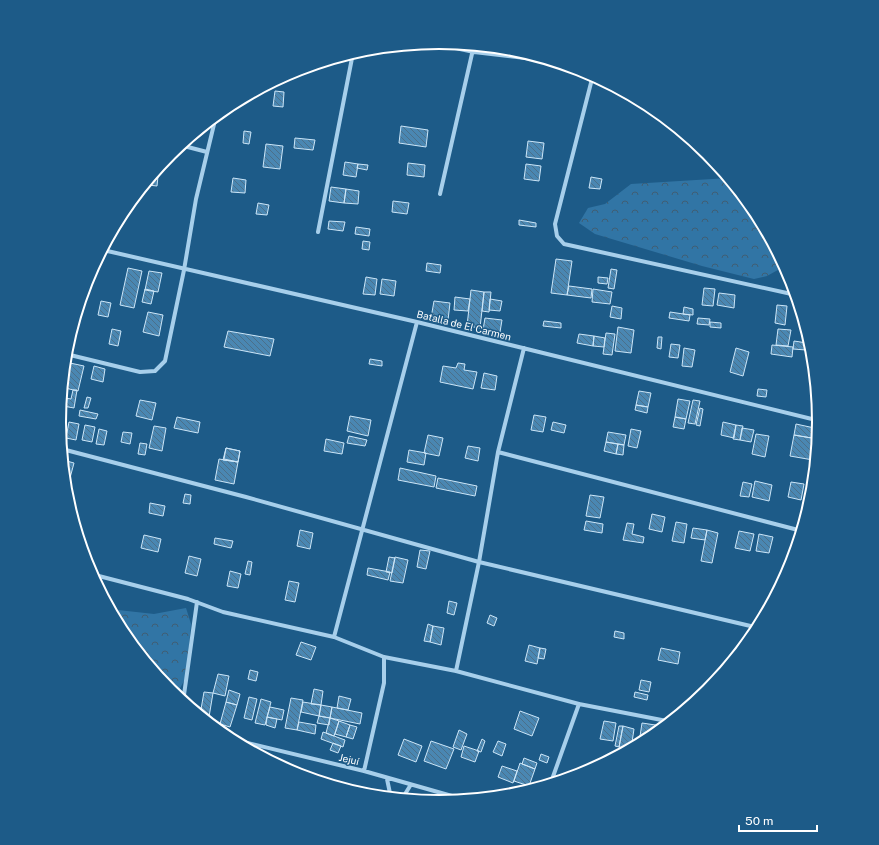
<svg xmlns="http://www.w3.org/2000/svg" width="879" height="845" font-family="'Public Sans',sans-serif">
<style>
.forest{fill:url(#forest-crowns)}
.building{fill:url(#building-back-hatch);stroke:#cce6f8}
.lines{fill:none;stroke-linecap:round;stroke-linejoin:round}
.minor{stroke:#a7cfeb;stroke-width:4}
.labels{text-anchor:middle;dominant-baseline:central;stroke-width:3;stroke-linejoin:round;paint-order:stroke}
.street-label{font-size:10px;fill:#fff;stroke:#1d5b88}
.rim{fill:none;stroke:#fff;stroke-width:2}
</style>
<defs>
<pattern id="forest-crowns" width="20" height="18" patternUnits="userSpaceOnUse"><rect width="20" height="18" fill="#3175a5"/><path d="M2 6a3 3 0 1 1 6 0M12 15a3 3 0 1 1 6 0" fill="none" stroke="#405e74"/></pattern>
<pattern id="building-back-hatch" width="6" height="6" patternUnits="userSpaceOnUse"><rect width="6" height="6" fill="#4a87b2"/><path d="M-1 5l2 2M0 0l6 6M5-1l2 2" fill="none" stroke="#4b6f89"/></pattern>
</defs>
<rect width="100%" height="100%" fill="#1d5b88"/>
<!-- forest -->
<path class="forest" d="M729 178 756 211 785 266 767 276 754 279 702 266 595 234 579 223 588 208 605 204 631 184Z
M186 608 191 624 186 677 177 694H173L154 672 153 660 141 645 130 642 123 634 112 612 118 610 154 614Z"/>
<!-- building -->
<path class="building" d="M275 91 284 92 283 107 273 106Z
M401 126 428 130 426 147 399 143Z
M244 131 251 132 249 144 243 143Z
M295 138 315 140 313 150 294 148Z
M528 141 544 143 542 159 526 157Z
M266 144 283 146 280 169 263 167Z
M345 162 358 164 356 177 343 175Z
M408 163 425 165 424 177 407 175Z
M358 164 368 165 367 170 357 168Z
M526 164 541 166 539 181 524 179Z
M159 167 157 186 148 185 149 180Z
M591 177 602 179 600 189 589 188Z
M233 178 246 180 245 193 231 192Z
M331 187 346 189 344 203 329 201Z
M346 189 359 191 358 204 344 203Z
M393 201 409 203 407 214 392 212Z
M258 203 269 205 267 215 256 214Z
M519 220 536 223V227L519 225Z
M329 221 345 222 343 231 328 229Z
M356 227 370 229 369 236 355 234Z
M363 241 370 242 369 250 362 249Z
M556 259 572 261 567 295 551 293Z
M427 263 441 265 440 273 426 271Z
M128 268 142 271 134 308 120 305Z
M611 269 617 270 614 289 608 288Z
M149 271 162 273 158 292 145 290Z
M366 277 377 279 375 295 363 294Z
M598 277 608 278 607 284 598 283Z
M382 279 396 281 394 296 380 294Z
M569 286 592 289 591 298 567 295Z
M704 288 715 289 713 306 702 305Z
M145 289 154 291 151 304 142 302Z
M593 289 612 292 610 304 592 302Z
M471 290 484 292 480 328 467 326Z
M484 292H491L489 312 482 311Z
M719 293 735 295 734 308 717 305Z
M455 297 470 299 468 311 454 310Z
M490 299 502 301 500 311 489 310Z
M101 301 111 303 108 317 98 315Z
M434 301 450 303 448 320 431 318Z
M777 305 787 306 785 325 775 323Z
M612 306 622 308 621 319 610 317Z
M684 307 693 309V315L683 314Z
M148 312 163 315 159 336 143 332Z
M670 312 690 315 689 321 669 318Z
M485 318 502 320 500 332 483 330Z
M698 318 710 319 709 325 697 324Z
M544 321 561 323V328L543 326Z
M710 322 721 323V328L710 327Z
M618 327 634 330 631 353 615 351Z
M112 329 121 331 118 346 109 344Z
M778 329 791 330 788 346 776 345Z
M228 331 274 339 270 356 224 347Z
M606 333 615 334 612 355 603 354Z
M579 334 594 336 593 346 577 343Z
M594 336 605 338 604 347 593 346Z
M658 337H662L661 349 657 348Z
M794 341 807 343 806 350 793 349Z
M671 344 680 345 678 358 669 357Z
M772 345 793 347 792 357 771 354Z
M684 348 695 350 692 367 682 366Z
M736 348 749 352 743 376 730 372Z
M370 359 382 361V366L369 364Z
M70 363 84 366 78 391 65 388Z
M458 363 465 364 464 370 477 372 473 389 440 382 443 366 456 368Z
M94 366 105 369 103 382 91 379Z
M484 373 497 376 495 390 481 388Z
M758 389 767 390 766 397 757 396Z
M73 390H77L74 408 63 406 65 398 71 399Z
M639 391 651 393 648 407 636 405Z
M87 397 91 398 88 408H84Z
M678 399 690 401 686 419 675 417Z
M140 400 156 403 152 420 136 416Z
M693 400 700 401 695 424 688 423Z
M636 405 648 407 647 413 635 410Z
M700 408 703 409 700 426 696 425Z
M80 410 98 414 96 419 79 416Z
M534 415 546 417 543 432 531 430Z
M350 416 371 420 368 436 347 431Z
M177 417 200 422 198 433 174 428Z
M675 417 686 419 684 429 673 427Z
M59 418 66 420 63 432H60Z
M69 422 79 424 76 440 66 438Z
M553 422 566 425 564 433 551 430Z
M723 422 736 425 734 438 721 435Z
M796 424 819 429 818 439 794 435Z
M85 425 95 427 92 442 82 440Z
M736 425 743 426 740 440 733 439Z
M154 426 166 428 162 451 149 448Z
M742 428 754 430 751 442 740 440Z
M99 429 107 431 104 445 96 444Z
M631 429 641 431 637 448 628 446Z
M123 432 132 433 130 444 121 442Z
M608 432 626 435 624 445 606 442Z
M756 434 769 436 765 457 752 454Z
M428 435 443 438 439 456 424 453Z
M794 435 817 439 813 460 790 456Z
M349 436 367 440 365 446 347 443Z
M326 439 344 443 342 454 324 451Z
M606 442 618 444 616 454 604 451Z
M140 443 147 444 145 455 138 454Z
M618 444 624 445 623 455 616 454Z
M468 446 480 448 478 461 465 458Z
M226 448 240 451 238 462 223 460Z
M226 448 240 451 238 462 224 459Z
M409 450 426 453 424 465 407 462Z
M219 459 238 462 234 484 215 480Z
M63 460 74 463 70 478 64 476Z
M400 468 436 476 434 487 398 480Z
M438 478 477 486 475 496 436 488Z
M755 481 772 485 769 501 752 497Z
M743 482 752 484 749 497 740 496Z
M791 482 804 484 801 500 788 497Z
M185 494 191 495 190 504 183 503Z
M590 495 604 497 600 518 586 516Z
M150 503 165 506 163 516 149 513Z
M652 514 665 517 662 532 649 529Z
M586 521 603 524 602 533 584 530Z
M676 522 687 524 684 543 672 541Z
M627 523 634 524 632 534 644 537 643 543 623 540Z
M693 528 707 530 705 540 691 538Z
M300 530 313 533 310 549 297 546Z
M707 530 718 533 712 563 701 561Z
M739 531 754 534 750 551 735 548Z
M759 534 773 537 769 553 756 551Z
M144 535 161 539 158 552 141 548Z
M215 538 233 541 231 548 214 544Z
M420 550 430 551 426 569 417 567Z
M189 556 201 559 197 576 185 573Z
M389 557 395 558 392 573 386 572Z
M395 557 408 560 403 583 390 581Z
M248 561 252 562 250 575 245 574Z
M368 568 390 572 388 580 367 575Z
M230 571 241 574 238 588 227 586Z
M289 581 299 583 295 602 285 600Z
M449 601 457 603 454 615 447 613Z
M490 615 497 618 494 626 487 623Z
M428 624 433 626 430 642 424 641Z
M433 626 444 628 441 645 430 642Z
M615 631 624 633V639L614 637Z
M301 642 316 647 311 660 296 655Z
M529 645 540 648 537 664 525 661Z
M540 648 546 649 544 659 538 658Z
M661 648 680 652 678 664 658 660Z
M250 670 258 672 256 681 248 679Z
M218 674 229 676 225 696 213 693Z
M641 680 651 682 649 692 639 690Z
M709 681 716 683 708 692 707 691Z
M314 689 323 691 321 705 311 704Z
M229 690 240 694 237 705 226 702Z
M204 692 213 693 209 717 200 715Z
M635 692 648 695 647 700 634 697Z
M339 696 351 699 348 710 337 708Z
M249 697 257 699 252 720 244 718Z
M291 698 303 700 297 730 285 728Z
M261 699 271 702 265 725 255 723Z
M226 702 237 705 230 727 220 724Z
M303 702 321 705 319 716 301 712Z
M321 705 332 707 330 718 319 716Z
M270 707 284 710 282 720 267 717Z
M332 707 362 713 360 724 330 718Z
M520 711 539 718 532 736 514 729Z
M319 716 330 718 329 725 317 723Z
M267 717 277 719 275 728 266 725Z
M330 718 339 721 334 736 326 733Z
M339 721 350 725 346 737 335 734Z
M604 721 616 723 613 741 600 739Z
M299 722 316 725 315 734 297 730Z
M642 723 662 726 661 731 642 743H639Z
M350 725 357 727 353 739 346 737Z
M619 726H623L619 747 615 746Z
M623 726 634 729 631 749 619 747Z
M459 730 467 734 461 750 453 747Z
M323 732 345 740 343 747 321 739Z
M404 739 422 746 416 762 398 755Z
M482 739 485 741 481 752 477 751Z
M431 741 454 749 446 769 424 761Z
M498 741 506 744 502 756 493 752Z
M333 743 341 746 338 753 330 750Z
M464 746 479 751 475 762 461 757Z
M541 754 549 757 547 763 539 760Z
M524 758 537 763 535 769 522 764Z
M520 763 535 769 529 786 514 781Z
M502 766 517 771 513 783 498 777Z"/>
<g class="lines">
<!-- minor -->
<path class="minor" d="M432 43 474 52 551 61
M593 75 555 224 557 236 564 244 796 295
M180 145 207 152
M440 194 474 45
M318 232 353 53
M103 250 417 322 820 421
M417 322 334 637 384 657 456 671 579 704 672 722
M66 354 140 372 155 371 165 361 184 270 196 199 216 116
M62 449 246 497 479 562 759 628
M498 452 802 531
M91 574 188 599 223 612 334 637
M456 671 479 562 498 452 524 348
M183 702 197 602
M227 738 364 771 466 800
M364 771 384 683V657
M387 779 391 798
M550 785 579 704
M402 799 410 786"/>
</g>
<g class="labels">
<!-- street labels -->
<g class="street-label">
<text transform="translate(464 325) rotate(14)">Batalla de El Carmen</text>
<text transform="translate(349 759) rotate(13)">Jejuí</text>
</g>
</g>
<!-- crop -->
<path d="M0 0H879V845H0ZM66 422a373 373 0 1 1 746 0a373 373 0 1 1-746 0Z" fill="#1d5b88" fill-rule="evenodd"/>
<path class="rim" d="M66 422a373 373 0 1 1 746 0a373 373 0 1 1-746 0Z"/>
<!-- scale -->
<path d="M739 825v6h78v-6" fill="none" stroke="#ffffff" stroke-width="2"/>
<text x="745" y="825" font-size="12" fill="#ffffff" stroke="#1d5b88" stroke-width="3" paint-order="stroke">50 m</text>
</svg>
